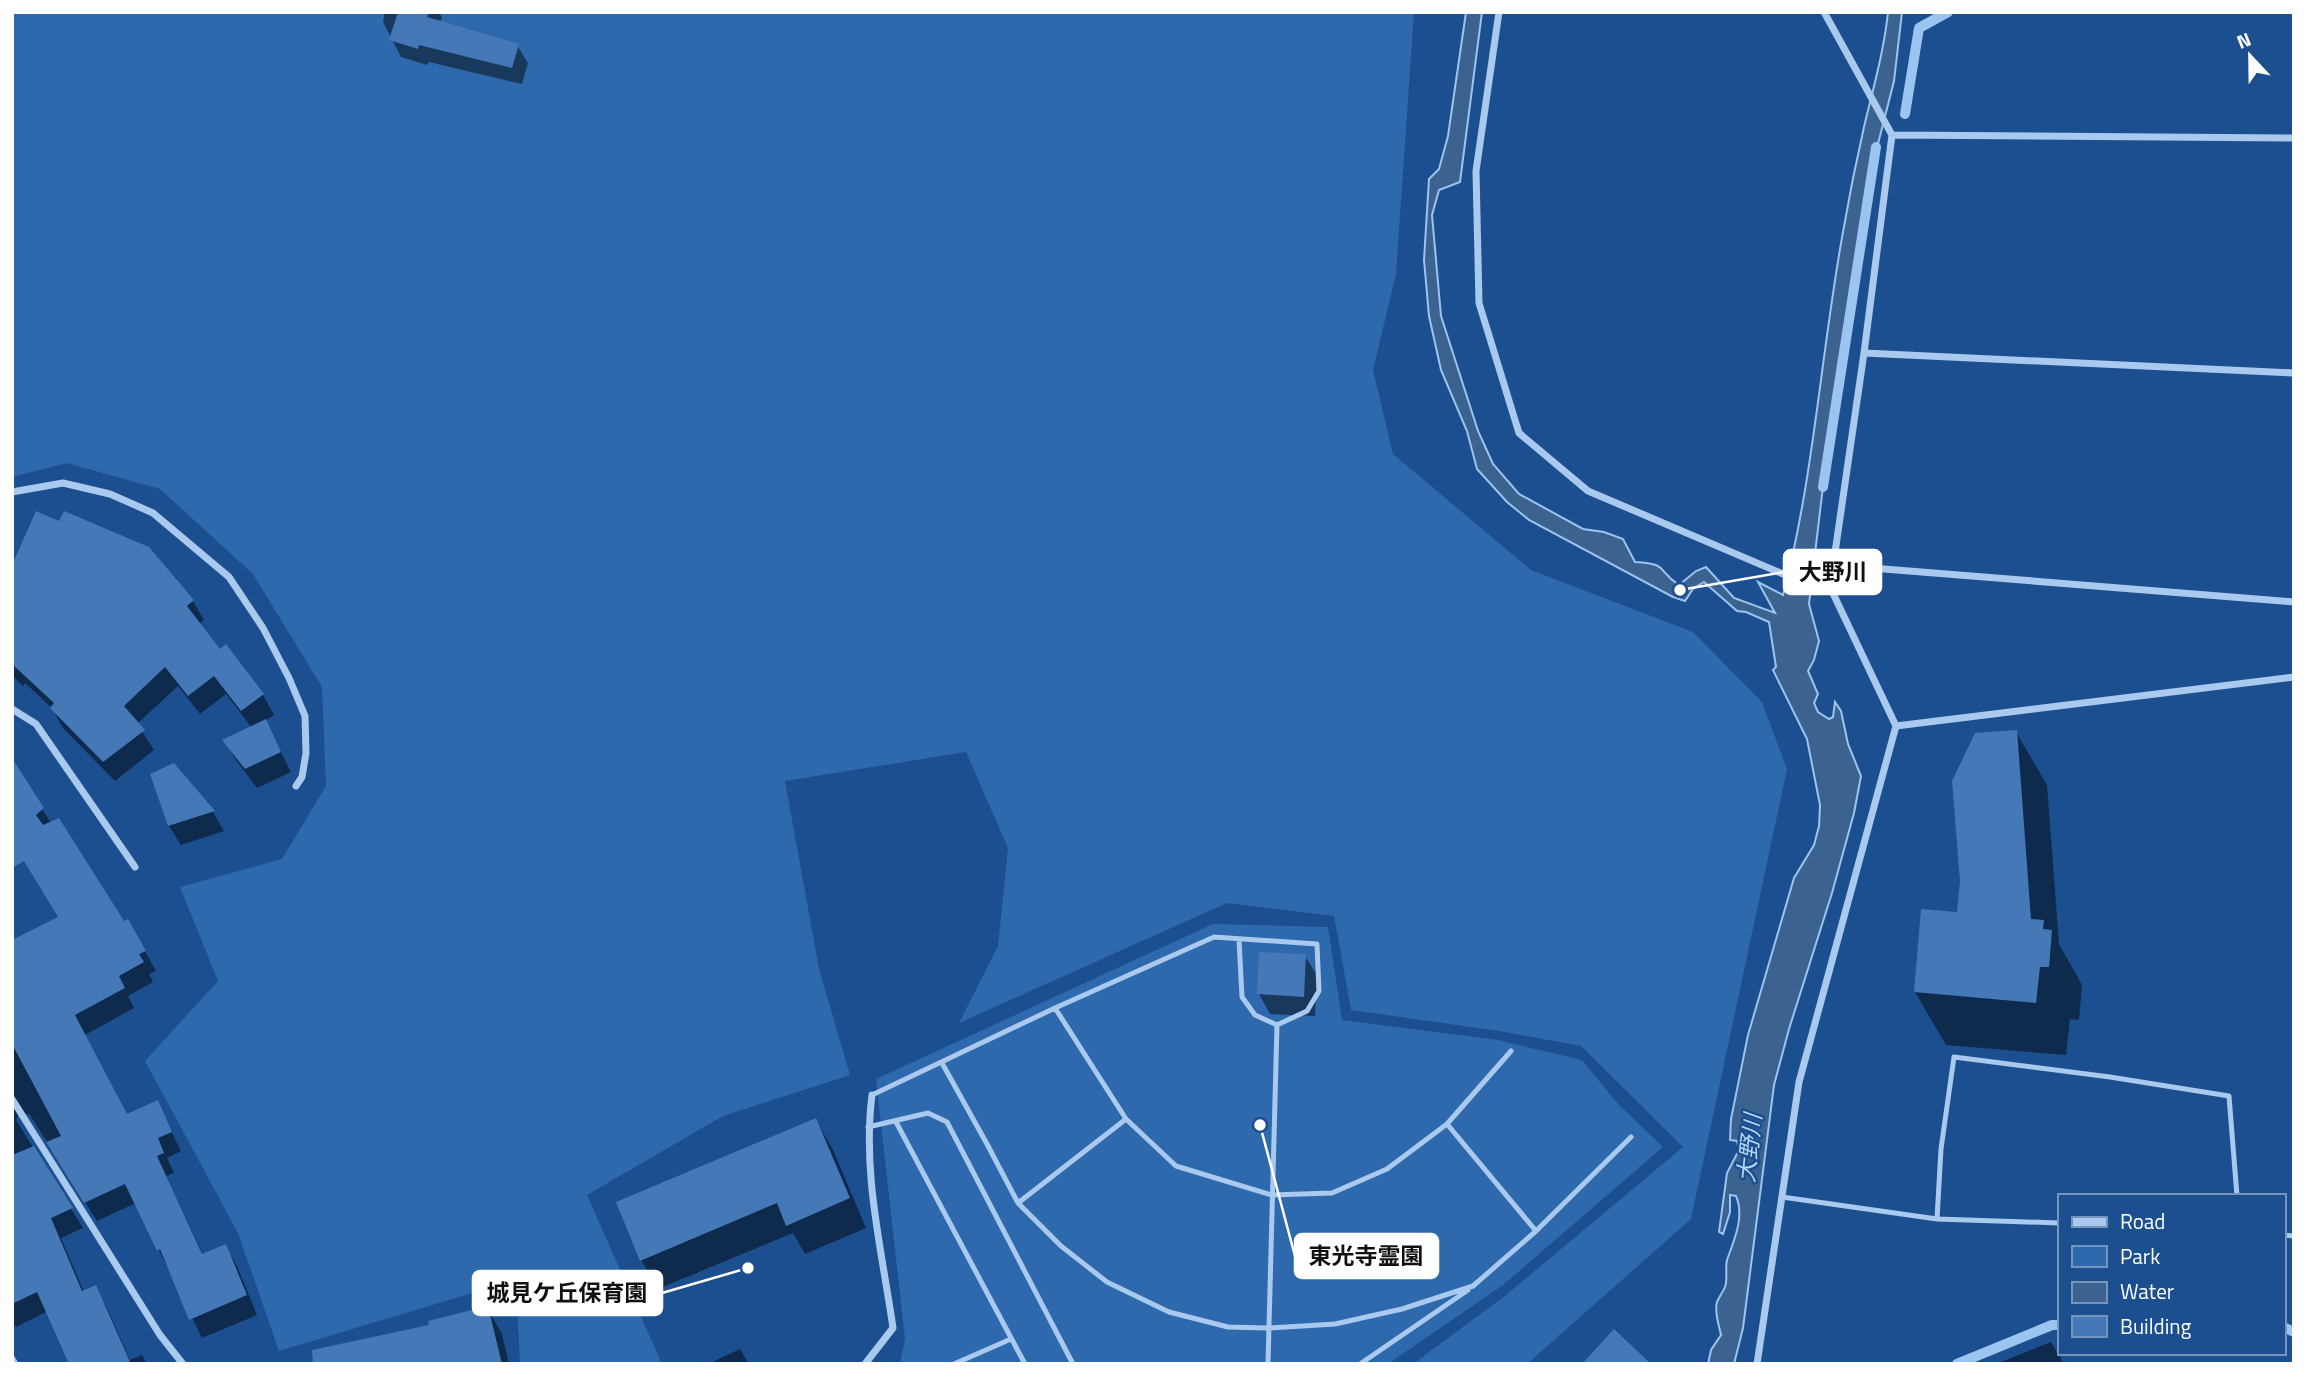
<svg xmlns="http://www.w3.org/2000/svg" width="2306" height="1376" font-family="'Titillium Web','Noto Sans JP',sans-serif">
<style>
.green{fill:#2e69ad}
.water{fill:#3c6290;stroke:#9cc4f0;stroke-width:2}
.shadow{fill:#0007}
.lines{fill:none;stroke-linecap:round;stroke-linejoin:round}
.stream{stroke:#9cc4f0;stroke-width:10}
.building{fill:#4478b7}
.lane{stroke:#a9c9ee;stroke-width:5}
.street{stroke:#a9c9ee;stroke-width:7}
.labels{text-anchor:middle;dominant-baseline:central;stroke-width:5;stroke-linejoin:round;paint-order:stroke}
.water-label{font-size:23px;font-style:italic;fill:#b5d3f5;stroke:#1b4f8f}
.leader{fill:none;stroke:#fff;stroke-width:2.5}
.callout-dot{fill:#fff;stroke:#1b4f8f;stroke-width:2.5}
.callout{fill:#fff;stroke:#fff;stroke-width:2.5}
.callout-label{font-size:23px;text-anchor:middle;font-weight:bold;fill:#111}
</style>
<rect width="100%" height="100%" fill="#1b4f8f"/>
<!-- green -->
<path class="green" d="M12 12H1414L1396 274 1373 370 1393 454 1531 570 1693 632 1762 702 1787 769 1691 1219 1527 1364H1413L1506 1295 1683 1147 1581 1046 1499 1031 1351 1010 1334 916 1227 903 959 1023 998 946 1008 848 966 752 785 781 819 969 850 1075 723 1116 587 1195 662 1364H520L516 1280 279 1351 238 1233 145 1061 218 981 180 887 282 859 326 786 322 687 253 574 160 489 67 463 12 477Z
M1213 924 1328 927 1342 1020 1498 1040 1582 1060 1618 1104 1663 1147 1503 1285 1388 1364H900L905 1339 876 1079Z"/>
<!-- water -->
<path class="water" d="M1466 12H1482L1460 182 1439 190 1432 215 1441 316 1478 431 1493 464 1519 494 1583 529 1604 532 1623 539 1635 562C1670 564 1656 570 1679 585L1696 571 1706 567 1734 598 1775 613 1758 582 1783 595C1814 477 1821 352 1843 232 1849 197 1856 162 1864 127 1873 89 1884 51 1888 12H1902L1894 81 1867 187 1829 436 1809 604 1819 641 1814 660 1808 671 1818 694 1814 703 1818 712 1829 719 1833 717 1835 702 1841 711 1848 744 1861 776 1854 813 1832 893 1789 1029 1774 1085 1743 1328 1734 1364H1708L1711 1350 1721 1335C1719 1325 1714 1312 1717 1302 1719 1297 1723 1292 1725 1287 1728 1278 1725 1269 1727 1260 1734 1240 1745 1217 1736 1196L1730 1195V1212L1723 1234 1719 1232 1727 1173 1739 1150 1737 1141 1730 1140 1731 1119 1748 1035 1794 878 1814 845 1819 826 1820 805 1807 739 1773 670 1776 667 1769 622 1746 612 1737 611 1704 582 1693 589 1685 601 1673 597 1529 520 1507 502 1477 469 1467 431 1441 370 1429 316 1424 260 1429 179 1439 169 1448 136Z"/>
<!-- shadow -->
<path class="shadow" d="M385 12H439L442 17 440 23 517 45 528 63 522 84 429 62 427 65 401 57 383 22Z
M12 569 193 601 204 620 199 624 220 651 225 647 263 695 274 715 265 721 291 772 257 788 236 760 225 741 252 728 226 694 200 714 178 686 137 724 154 750 115 781 63 728 52 708 25 683 23 686 12 675Z
M2016 732 2047 785 2059 944 2082 985 2079 1020 2070 1019 2066 1055 1946 1045 1915 992 1959 914Z
M12 762 51 823 124 923 128 921 156 971 149 974 153 982 128 996 134 1008 85 1035 127 1116 157 1103 181 1151 167 1158 174 1173 166 1176 203 1255 226 1247 237 1266 257 1315 202 1338 136 1203 97 1221 30 1115 20 1112 16 1120 83 1228 61 1238 84 1292 95 1287 106 1306 130 1360 142 1355 147 1364H71L48 1311 16 1327 12 1321V941L60 918Z
M173 765 213 812 224 831 181 845 169 826Z
M1305 956 1317 975 1315 1016 1270 1014 1259 994Z
M816 1120 833 1150 866 1228 805 1254 793 1233 658 1289 641 1260Z
M487 1308 502 1334 509 1364H334L431 1326Z
M2051 1342 2064 1364H1996Z
M740 1349 749 1364H708Z"/>
<g class="lines">
<!-- stream -->
<path class="stream" d="M1905 114 1919 28 1948 12
M1823 487 1876 147
M2283 1327 2294 1332
M1957 1364 2052 1325H2059"/>
</g>
<!-- building -->
<path class="building" d="M398 12H429L427 17 519 44 512 68 419 45 418 49 389 40Z
M36 511 59 521 64 511 149 547 194 600 187 606 220 649 226 644 264 694 241 711 214 676 188 696 165 667 124 706 145 730 103 762 50 708 54 703 12 664V565Z
M266 719 281 752 245 769 222 740Z
M2017 730 2031 919 2044 920 2043 929 2052 930 2049 967H2040L2036 1003 1914 992 1921 909 1957 912 1960 881 1952 781 1975 733Z
M12 758 44 808 36 815 43 825 59 818 124 921 128 919 146 951 139 954 144 962 119 976 125 988 75 1015 127 1114 158 1100 172 1132 158 1138 164 1153 157 1156 202 1254 226 1244 247 1295 189 1320 160 1249 157 1251 125 1184 84 1203 46 1142 61 1136 12 1044V940L58 917 24 861 12 868Z
M174 763 215 811 168 826 150 774Z
M1259 952 1306 954 1304 997 1257 994Z
M816 1118 850 1198 786 1226 777 1203 640 1261 616 1202Z
M34 1146 73 1208 51 1218 82 1291 96 1285 131 1364H69L37 1292 12 1304V1155Z
M488 1306 502 1364H313L312 1350 429 1325 428 1321Z
M1614 1329 1651 1364H1582Z"/>
<g class="lines">
<!-- lane -->
<path class="lane" d="M1055 1008 1126 1119 1176 1166 1272 1195 1332 1193 1387 1169 1447 1124 1511 1051
M942 1063 987 1144 1018 1203 1061 1246 1107 1282 1169 1312 1228 1327 1268 1328 1335 1324 1402 1309 1473 1286 1536 1231 1631 1137
M872 1095 1055 1008 1214 937 1317 944 1319 991 1307 1011 1277 1025 1255 1015 1242 997 1239 940
M896 1122 1025 1364
M1447 1124 1536 1231
M868 1127 928 1113 947 1122 1073 1364
M1782 1197 1937 1219 2059 1223
M1018 1203 1126 1119
M1937 1219 1941 1149 1954 1057 2110 1077 2229 1096 2237 1196
M2283 1235 2294 1236
M954 1364 1011 1339
M1268 1364 1277 1025
M1360 1364 1468 1290"/>
<!-- street -->
<path class="street" d="M1499 12 1476 171 1479 303 1519 433 1588 491 1783 574 1830 587
M1892 135 2294 138
M1864 353 2294 373
M12 492 63 483 110 494 153 513 229 577 263 628 289 678 305 716 306 753 302 777 296 786
M1834 565 2294 602
M12 709 36 724 135 867
M1896 726 2294 677
M12 1099 160 1335 183 1364
M12 1359 15 1364
M865 1364 893 1328C882 1251 862 1173 872 1095
M1757 1364 1799 1082 1896 726 1830 587 1864 353 1892 135 1824 12"/>
</g>
<g class="labels">
<!-- water labels -->
<g class="water-label">
<text transform="translate(1749 1148) rotate(-84)">大野川</text>
</g>
</g>
<!-- callouts -->
<path class="leader" d="M1680 590L1784 572M1260 1125L1295 1256M748 1268L662 1293"/>
<g class="callout-dot">
<circle cx="1680" cy="590" r="7"/>
<circle cx="1260" cy="1125" r="7"/>
<circle cx="748" cy="1268" r="7"/>
</g>
<g class="callout">
<rect x="1784" y="550" width="97" height="44" rx="7"/>
<rect x="1295" y="1234" width="143" height="44" rx="7"/>
<rect x="473" y="1271" width="189" height="44" rx="7"/>
</g>
<g class="callout-label">
<text x="1833" y="580">大野川</text>
<text x="1366" y="1264">東光寺霊園</text>
<text x="567" y="1301">城見ケ丘保育園</text>
</g>
<!-- border -->
<rect width="2306" height="1376" fill="none" stroke="#ffffff" stroke-width="28"/>
<!-- legend -->
<rect x="2058" y="1194" width="228" height="161" fill="#1b4f8f" stroke="#7695bc" stroke-width="2"/>
<rect x="2072" y="1217" width="35" height="10" fill="#a9c9ee" stroke="#7695bc" stroke-width="2"/>
<text x="2120" y="1229" font-size="21" fill="#ffffff">Road</text>
<rect x="2072" y="1246" width="35" height="21" fill="#2e69ad" stroke="#7695bc" stroke-width="2"/>
<text x="2120" y="1264" font-size="21" fill="#ffffff">Park</text>
<rect x="2072" y="1282" width="35" height="21" fill="#3c6290" stroke="#7695bc" stroke-width="2"/>
<text x="2120" y="1299" font-size="21" fill="#ffffff">Water</text>
<rect x="2072" y="1316" width="35" height="21" fill="#4478b7" stroke="#7695bc" stroke-width="2"/>
<text x="2120" y="1334" font-size="21" fill="#ffffff">Building</text>
<!-- north arrow -->
<g transform="translate(2250 56) rotate(338)" stroke="#1b4f8f" stroke-width="5" paint-order="stroke">
<path d="M0-5L12 26L0 18L-12 26Z" fill="#ffffff"/>
<text y="-10" font-size="19" font-weight="bold" text-anchor="middle" fill="#ffffff">N</text>
</g>
</svg>
